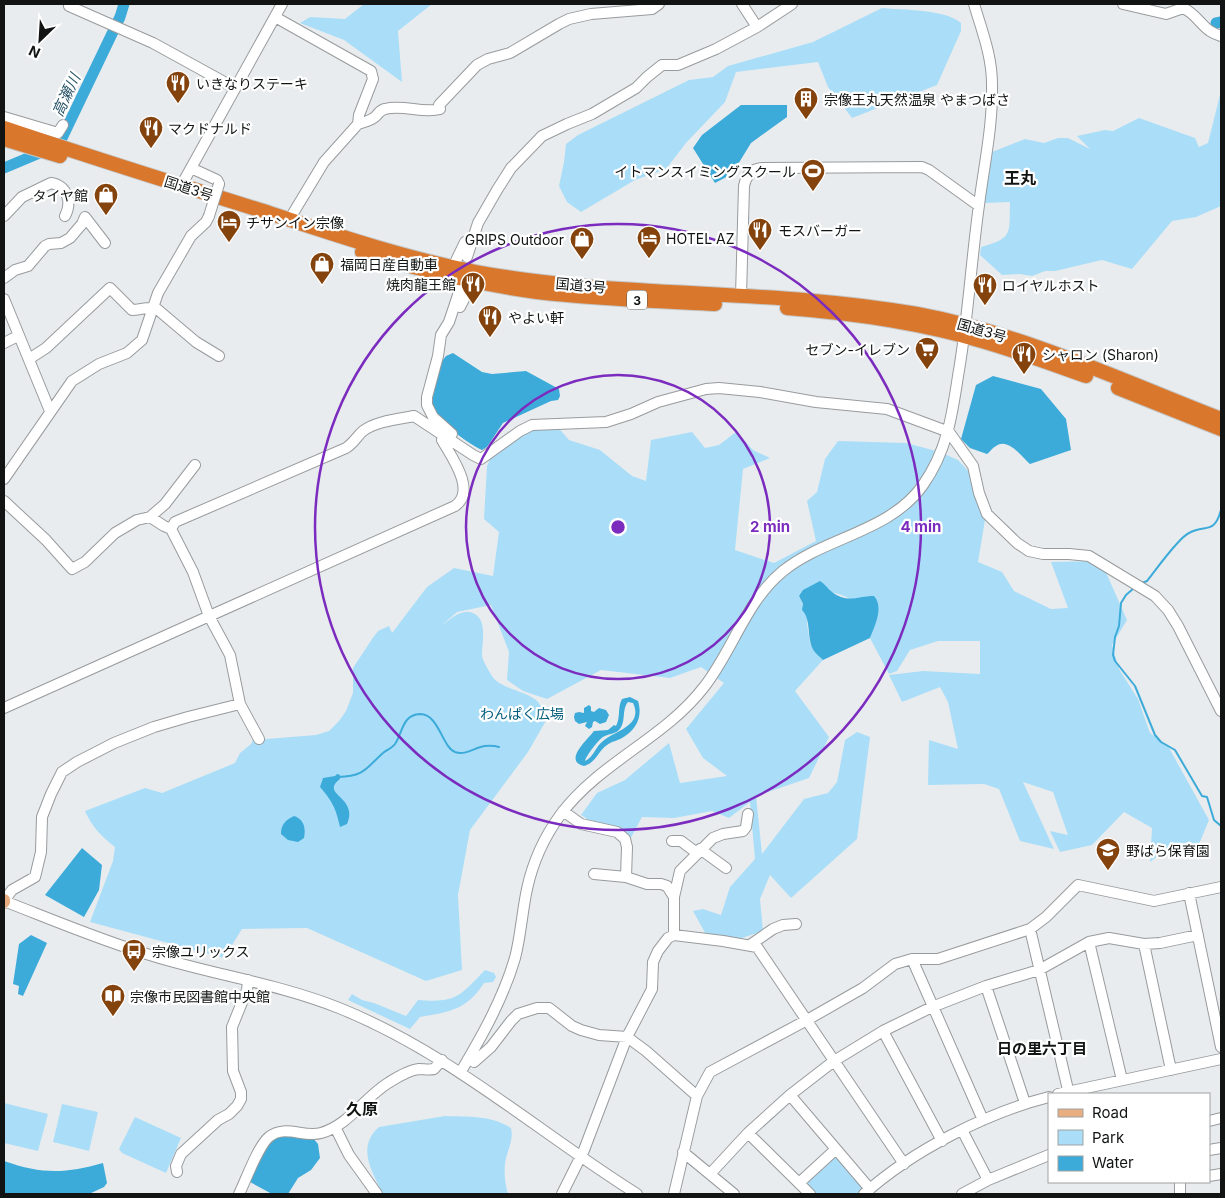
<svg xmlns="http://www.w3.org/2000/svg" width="1225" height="1198" font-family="Inter,'Noto Sans JP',sans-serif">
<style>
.green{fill:#aadef8}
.water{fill:#3dabd9;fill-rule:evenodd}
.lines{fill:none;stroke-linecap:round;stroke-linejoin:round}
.stream{stroke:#3dabd9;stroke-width:2}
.river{stroke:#3dabd9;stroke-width:11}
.minor-casing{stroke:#989b9d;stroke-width:12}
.major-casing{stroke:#c6c7c7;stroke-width:15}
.highway-casing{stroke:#c6c7c7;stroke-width:16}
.minor{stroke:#fff;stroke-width:10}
.major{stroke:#e8ae81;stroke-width:12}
.highway{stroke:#d9782d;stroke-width:14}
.minor-bridge-casing{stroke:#989b9d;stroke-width:12;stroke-linecap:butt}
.minor-bridge{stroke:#fff;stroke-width:10}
.ring{fill:none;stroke:#7b2cbf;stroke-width:2.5}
.labels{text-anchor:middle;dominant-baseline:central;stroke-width:4.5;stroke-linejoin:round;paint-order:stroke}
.shield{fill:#fff;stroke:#595a5a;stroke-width:1}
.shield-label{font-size:12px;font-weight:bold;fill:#121414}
.poi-label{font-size:14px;fill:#121414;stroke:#fff;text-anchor:start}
.street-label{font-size:14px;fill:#121414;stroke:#fff}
.park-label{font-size:14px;fill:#025d7c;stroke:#fff}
.water-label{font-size:15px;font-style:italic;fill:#285468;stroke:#fff}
.neighbourhood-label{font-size:15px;font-weight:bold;fill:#121414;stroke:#fff}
.quarter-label{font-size:16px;font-weight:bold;fill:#121414;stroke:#fff}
.centre{fill:#7b2cbf;stroke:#fff;stroke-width:2.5}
.ring-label{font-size:15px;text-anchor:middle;font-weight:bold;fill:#7b2cbf;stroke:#fff;stroke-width:4.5;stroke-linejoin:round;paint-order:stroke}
</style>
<rect width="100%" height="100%" fill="#e9ecee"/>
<!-- green -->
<path class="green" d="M364 4H432L398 31 402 82 344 40 300 23 310 17 345 19Z
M882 8C903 10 945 9 961 23V31L937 85 852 118 828 87 818 62 736 72 725 102 686 143 666 169 635 180 581 212 567 202 559 186 564 162 566 144 578 135 689 80 713 77 728 66 813 42Z
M1221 91V206L1196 217 1172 221 1132 269 1102 260 1055 271H1045L1032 276 1020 274 1002 275 980 255 981 247C1014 238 1009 233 1010 202L984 203 992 152 1025 139 1044 143 1058 138H1068L1090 149 1077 136 1105 130 1113 131 1139 118 1195 138 1199 147 1208 143Z
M556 425 569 440 600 450 632 476 646 481 651 440 692 432 705 448 719 445 736 432 753 450 770 458 743 469 735 550 774 563 816 541 807 501 817 492 825 459 838 441 906 443 940 452 958 460 973 476 985 520 978 562 1002 572 1014 591 1051 609 1068 608 1051 562 1101 561 1127 620 1112 645 1119 669 1138 699 1150 733 1168 746 1209 820 1197 849 1174 844 1150 862 1152 828 1124 812 1092 845 1060 852 1050 831 1068 835 1053 792 1023 782 1054 849 1020 841 999 789 984 784 928 785 929 740 958 749 948 702 940 687 902 702 889 675 923 671 980 674V641H938L910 650 897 671 889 674 870 638 873 630C855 593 848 597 811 587L799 596 808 617 807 624 810 642 814 651 823 660 795 691 829 737 809 778 756 796 762 854 804 799 828 793 837 782 845 740 857 732 870 737 857 839 791 898 770 875 760 899 763 931 736 940H709L693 911 703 909 721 915 730 887 755 859 750 802 729 818 712 811 674 818 642 817 627 845 581 815 597 793 625 780 669 743 680 783 727 776 703 758 686 729 724 683 701 667 670 678 601 670 547 699 523 691 507 680 509 652 491 605 457 612 442 625C450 620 461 608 473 613 488 619 482 643 482 655 482 660 489 671 492 676 500 689 528 691 538 702 542 706 544 714 547 719L528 752 470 830 458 895 462 970 426 981 307 928 242 929 224 958 90 922 113 861 115 847C101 836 92 827 85 811L145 788 162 793 235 763 240 753 251 744 253 740 316 735 329 731 339 721 346 711 353 693V668L372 639 378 631 389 626 392 633 427 587 454 568 493 576 499 532 484 519 487 466 492 455 523 431Z
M485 970 494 973 496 977 493 982 484 983C467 1010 449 1012 420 1017L410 1029 348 1000 352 994 362 1000 374 1003 406 1016 418 1000C456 1003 459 997 485 970Z
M4 1103 48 1114 38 1151 4 1143Z
M62 1104 98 1112 89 1151 53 1142Z
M445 1116C468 1117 491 1115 511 1128 514 1140 507 1151 505 1163 504 1173 505 1184 508 1194H383C372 1172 356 1147 379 1127Z
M135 1117 181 1138 166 1173 122 1153 119 1149Z
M833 1155 837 1156 863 1188 860 1194H814L804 1181Z"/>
<!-- water -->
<path class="water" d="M741 105H787V117L751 143 732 174 715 183 693 148 702 135Z
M453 353 482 372 492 374 526 371 559 389 560 396 558 400 551 401 503 423 487 447 482 450C466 443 434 418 431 401L442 361 446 356Z
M993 376 1041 389 1066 419 1071 450 1030 464C1022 457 1008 437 996 446 992 448 990 452 987 454L970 448 961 439 976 385Z
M820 581C826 585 827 588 832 592 848 604 857 596 874 596 884 607 875 625 870 638L823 660C820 657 816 654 814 651 806 638 812 620 802 610L803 604 799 596 803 590Z
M630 697 638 701C643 717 636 730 622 738 617 741 612 741 607 745 598 751 596 763 584 766 563 761 587 740 594 731L608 730 614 725 616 726C621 716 617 709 622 699ZM628 702 633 703C644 726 614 731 603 741 595 747 594 757 585 761 586 756 599 739 603 737 608 734 614 734 618 731 627 723 621 710 628 702Z
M589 705 591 707V711L594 712 599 708 606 710 609 715 606 722 600 724 595 721 593 722 592 727 589 729 585 726 587 722 579 724 575 721 574 717 575 713 579 712 584 713V708Z
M337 774 340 775V779C319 795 359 796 347 824L340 827C336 808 332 801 320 787L323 778 335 776Z
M294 816C304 819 306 828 304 838L298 842 288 840 281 834C281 824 286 820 294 816Z
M82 848 102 865 99 890 84 917 45 895Z
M31 935 47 943 23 996 18 994 19 986 13 984 19 944Z
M285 1135 313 1138 318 1144 320 1158 311 1170 298 1178 288 1194H272L250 1182 266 1146 271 1140Z
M4 1161C41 1174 65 1174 103 1163L107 1183 104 1187 89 1194H4Z"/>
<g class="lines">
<!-- stream -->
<path class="stream" d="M1142 583 1147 581C1156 570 1178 538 1189 533 1206 524 1214 535 1221 510
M1134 588 1126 595 1121 603 1119 626 1115 637 1113 655 1115 661 1135 686 1155 735 1161 742 1175 750 1202 796 1207 797 1214 820 1221 826
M338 777C365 776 365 769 383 753 387 750 392 748 395 744 403 732 402 715 420 714 439 714 442 747 455 752 470 757 478 741 499 747"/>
<!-- river -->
<path class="river" d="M1216 23 1221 22
M4 168 42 152 62 138 120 17 124 4"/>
<defs>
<path id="minor" d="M742 4 757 27
M1123 4 1166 14 1183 8C1195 13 1200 24 1210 31 1213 33 1218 35 1221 36
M69 6 153 43 235 88
M275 17 371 71 373 79 359 115 358 124 324 162 289 220
M4 117 58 133 63 125
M358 124C364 122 371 121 376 116 379 113 380 110 385 109 403 104 423 114 440 109L439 105 477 65 488 59 510 53 559 24 569 19 591 14 652 9 659 4
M191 168 217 180 219 184
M181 186 282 4
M4 216 22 197 51 183C68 186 72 203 65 216
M467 257 478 223 497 190 511 168 542 136 567 124 592 114 636 88 647 77 662 65H678L716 49 757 27 792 4
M453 267 465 242
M4 278 15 270 28 266 45 246 49 244 61 243 70 238 82 224 85 217 105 243
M741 296 744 186C746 176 751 169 762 168L922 167 929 170 979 206
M4 299 50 411
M460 307 473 281
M4 343 18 336
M29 359 46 348 110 288 132 310C141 310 148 306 157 309L196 342 219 356
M452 434 433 417 427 405V397L438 356 441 335 449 322 461 286
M4 479 72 381 99 364 127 353 142 340 158 293 191 236 206 222 209 216
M4 501 46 540 72 569 85 562 115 533 137 520 150 517 165 504 195 465
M150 517 164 526 171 529 193 572 209 616 230 655 240 704 259 739
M171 529 175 522 346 448C354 443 357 436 363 431 376 421 399 419 414 416L473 455 481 459 520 431 532 425 606 422 631 414 658 402 706 389 719 388 760 392 816 402 887 409 949 432 973 466 979 493 987 514 1017 543 1029 551 1043 554H1069L1089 556 1155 596 1168 610 1178 626 1221 711
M240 704 188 717 154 727 114 743 77 762 62 772 51 794 42 817 41 852 35 877 12 890 4 901C53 920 102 941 153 956 215 975 279 984 339 1008 449 1052 538 1132 637 1194
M4 708 455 506C477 491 451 456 442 440L444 436
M563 811 581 824 617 832 625 839 627 847 626 877 647 884H661L667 886 674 897
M672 841H681L697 853
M700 849 726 868
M594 874 626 877
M1189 893 1221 1047
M1030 929 1069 1094
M674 935V897L680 871 713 838 723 834 743 831 746 827 748 814
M1089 942 1122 1080
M1144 944 1171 1070
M750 945 773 929 783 925 796 924
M912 959 983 1120
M986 986 1025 1103
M883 1031 942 1141
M468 1059 474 1062 491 1047 511 1021 518 1014 537 1008H549L572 1026 581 1030 599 1035 627 1037 646 1051 697 1096
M460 1073C482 1036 503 999 515 958 521 935 522 912 527 889 533 861 544 837 561 814 600 762 665 738 704 687 733 650 746 601 783 571 825 537 890 532 923 485 947 451 952 416 958 376 968 320 971 262 979 205 984 165 993 126 992 84 992 56 982 31 974 4
M1058 1094 1221 1059
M790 1095 870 1189
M1209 1121 1221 1118
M335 1127 349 1155 377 1194
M962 1130 988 1180
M748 1133 810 1194
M1209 1150 1221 1148
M683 1152 734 1194
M177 1172 176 1166 181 1154 218 1120 229 1114 237 1106 241 1099V1092L233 1071 232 1027 247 990 248 980
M710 1174 748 1133 790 1095 834 1061 883 1031 932 1007 986 986 1039 970 1089 942 1109 938 1144 944 1160 943 1198 935
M1209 1176 1221 1174
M799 1183 835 1150
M239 1194C246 1180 258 1146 269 1137 285 1124 304 1138 321 1133 349 1125 364 1098 388 1083 396 1078 408 1070 419 1069 424 1069 429 1070 434 1069L442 1060
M562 1194 584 1150 627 1037 652 989 653 962 658 951 668 938 674 935 723 941 757 947 904 1164
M674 1194 697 1096 710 1072 807 1020 863 988 895 964 912 959H938L1030 929 1046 917 1078 885 1154 901 1221 887
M864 1194C912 1151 986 1113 1049 1097
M962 1194 988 1180 1049 1155
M1180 1194V1182"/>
<path id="major" d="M4 900V902"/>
<path id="highway" d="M4 128C90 157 176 184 263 211 333 234 403 258 476 272 621 299 771 288 917 314 1020 333 1123 381 1221 419
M4 139 60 156
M362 252C419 270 477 284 537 292 596 299 656 301 715 304
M787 308C853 313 918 322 982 341 1017 351 1052 364 1086 376
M1118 388 1221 429"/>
</defs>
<!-- minor casing -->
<use href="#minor" class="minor-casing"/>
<!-- major casing -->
<use href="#major" class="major-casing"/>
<!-- highway casing -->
<use href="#highway" class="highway-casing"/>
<!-- minor -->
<use href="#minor" class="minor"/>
<!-- major -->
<use href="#major" class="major"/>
<!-- highway -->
<use href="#highway" class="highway"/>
<defs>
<path id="minor-bridge" d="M209 216 219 184"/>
</defs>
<!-- minor-bridge casing -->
<use href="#minor-bridge" class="minor-bridge-casing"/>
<!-- minor-bridge -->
<use href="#minor-bridge" class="minor-bridge"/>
</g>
<!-- distance rings -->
<g class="ring">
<circle cx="618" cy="527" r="152"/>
<circle cx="618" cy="527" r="303"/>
</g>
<!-- icons -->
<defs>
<symbol id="restaurant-pin" viewBox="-11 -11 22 30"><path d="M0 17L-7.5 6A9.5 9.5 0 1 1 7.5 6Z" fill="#84430c" stroke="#fff"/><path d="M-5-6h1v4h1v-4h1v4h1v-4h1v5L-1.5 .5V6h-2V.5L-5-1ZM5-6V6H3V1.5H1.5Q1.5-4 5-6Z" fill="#fff"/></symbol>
<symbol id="building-pin" viewBox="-11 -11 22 30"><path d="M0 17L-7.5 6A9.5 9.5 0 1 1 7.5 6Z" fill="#84430c" stroke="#fff"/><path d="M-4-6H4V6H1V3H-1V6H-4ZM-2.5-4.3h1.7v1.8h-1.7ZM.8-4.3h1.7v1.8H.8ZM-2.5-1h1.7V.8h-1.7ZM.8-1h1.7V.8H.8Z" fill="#fff"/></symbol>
<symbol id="stadium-pin" viewBox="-11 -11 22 30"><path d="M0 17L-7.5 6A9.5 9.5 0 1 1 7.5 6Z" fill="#84430c" stroke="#fff"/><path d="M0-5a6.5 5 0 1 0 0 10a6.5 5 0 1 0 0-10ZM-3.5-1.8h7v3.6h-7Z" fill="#fff"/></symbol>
<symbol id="shop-pin" viewBox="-11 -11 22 30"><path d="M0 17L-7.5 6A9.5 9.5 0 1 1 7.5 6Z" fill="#84430c" stroke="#fff"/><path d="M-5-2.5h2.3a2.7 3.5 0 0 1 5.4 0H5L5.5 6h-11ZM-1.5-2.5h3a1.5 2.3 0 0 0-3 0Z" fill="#fff"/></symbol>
<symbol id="hotel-pin" viewBox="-11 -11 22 30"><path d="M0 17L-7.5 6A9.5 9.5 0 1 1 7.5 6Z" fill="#84430c" stroke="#fff"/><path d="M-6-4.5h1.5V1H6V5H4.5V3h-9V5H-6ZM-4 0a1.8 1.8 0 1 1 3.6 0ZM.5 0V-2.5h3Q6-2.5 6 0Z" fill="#fff"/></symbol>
<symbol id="supermarket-pin" viewBox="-11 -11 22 30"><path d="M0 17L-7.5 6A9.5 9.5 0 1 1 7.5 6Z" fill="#84430c" stroke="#fff"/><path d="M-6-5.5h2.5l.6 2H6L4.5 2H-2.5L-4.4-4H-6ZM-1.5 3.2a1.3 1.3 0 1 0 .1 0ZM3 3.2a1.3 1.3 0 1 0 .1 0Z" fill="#fff"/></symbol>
<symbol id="school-pin" viewBox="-11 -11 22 30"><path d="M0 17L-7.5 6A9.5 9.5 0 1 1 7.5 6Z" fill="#84430c" stroke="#fff"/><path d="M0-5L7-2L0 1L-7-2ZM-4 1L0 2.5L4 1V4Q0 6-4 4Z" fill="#fff"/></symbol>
<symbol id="bus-pin" viewBox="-11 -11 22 30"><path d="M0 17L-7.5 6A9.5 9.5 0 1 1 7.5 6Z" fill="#84430c" stroke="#fff"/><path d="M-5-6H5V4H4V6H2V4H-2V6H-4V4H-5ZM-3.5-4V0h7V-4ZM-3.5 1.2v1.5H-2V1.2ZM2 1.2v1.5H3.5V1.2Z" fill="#fff"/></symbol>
<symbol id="library-pin" viewBox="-11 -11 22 30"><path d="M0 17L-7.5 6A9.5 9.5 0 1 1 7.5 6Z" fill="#84430c" stroke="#fff"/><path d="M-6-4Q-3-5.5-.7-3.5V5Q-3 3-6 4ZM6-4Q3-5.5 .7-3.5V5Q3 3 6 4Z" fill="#fff"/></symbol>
</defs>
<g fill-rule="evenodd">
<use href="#restaurant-pin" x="164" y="69" width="28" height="38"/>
<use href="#building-pin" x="792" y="85" width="28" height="38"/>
<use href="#restaurant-pin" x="137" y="114" width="28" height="38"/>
<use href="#stadium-pin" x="799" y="157" width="28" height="38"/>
<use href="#shop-pin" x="92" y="181" width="28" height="38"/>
<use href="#hotel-pin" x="215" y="208" width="28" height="38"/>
<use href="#restaurant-pin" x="746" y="216" width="28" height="38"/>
<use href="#hotel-pin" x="635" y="224" width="28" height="38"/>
<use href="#shop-pin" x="568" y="225" width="28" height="38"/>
<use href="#shop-pin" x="308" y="250" width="28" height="38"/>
<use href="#restaurant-pin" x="459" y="270" width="28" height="38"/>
<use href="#restaurant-pin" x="971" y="271" width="28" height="38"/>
<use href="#restaurant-pin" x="476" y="303" width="28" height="38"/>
<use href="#supermarket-pin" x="913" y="335" width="28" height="38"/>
<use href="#restaurant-pin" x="1010" y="340" width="28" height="38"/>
<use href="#school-pin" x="1094" y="836" width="28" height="38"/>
<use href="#bus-pin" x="120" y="937" width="28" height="38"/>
<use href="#library-pin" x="99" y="982" width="28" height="38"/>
</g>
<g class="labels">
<!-- shield labels -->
<rect class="shield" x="627" y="290.5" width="20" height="19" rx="4"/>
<g class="shield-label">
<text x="637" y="300">3</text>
</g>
<!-- poi labels -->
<g class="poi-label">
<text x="196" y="83">いきなりステーキ</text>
<text x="824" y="99">宗像王丸天然温泉 やまつばさ</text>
<text x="168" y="128">マクドナルド</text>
<text x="796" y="171" text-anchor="end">イトマンスイミングスクール</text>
<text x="88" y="195" text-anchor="end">タイヤ館</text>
<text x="246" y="222">チサンイン宗像</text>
<text x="778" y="230">モスバーガー</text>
<text x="666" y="238">HOTEL AZ</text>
<text x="564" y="239" text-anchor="end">GRIPS Outdoor</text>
<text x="340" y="264">福岡日産自動車</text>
<text x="456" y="284" text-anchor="end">焼肉龍王館</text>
<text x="1002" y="285">ロイヤルホスト</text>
<text x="508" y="317">やよい軒</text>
<text x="910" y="349" text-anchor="end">セブン-イレブン</text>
<text x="1042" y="354">シャロン (Sharon)</text>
<text x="1126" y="850">野ばら保育園</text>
<text x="152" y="951">宗像ユリックス</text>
<text x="130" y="996">宗像市民図書館中央館</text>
</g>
<!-- street labels -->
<g class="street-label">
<text transform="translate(189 188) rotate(18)">国道3号</text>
<text transform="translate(581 285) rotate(5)">国道3号</text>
<text transform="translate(982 330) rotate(16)">国道3号</text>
</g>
<!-- park labels -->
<g class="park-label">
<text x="522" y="713">わんぱく広場</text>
</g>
<!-- water labels -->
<g class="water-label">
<text transform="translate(66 95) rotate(-65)">高瀬川</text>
</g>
<!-- neighbourhood labels -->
<g class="neighbourhood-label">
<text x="1042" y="1048">日の里六丁目</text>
</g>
<!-- quarter labels -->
<g class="quarter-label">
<text x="1020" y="178">王丸</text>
<text x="362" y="1109">久原</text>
</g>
</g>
<circle cx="618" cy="527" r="8" class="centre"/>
<g class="ring-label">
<text x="770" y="532">2 min</text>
<text x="921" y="532">4 min</text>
</g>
<!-- border -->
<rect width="1225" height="1198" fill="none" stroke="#121414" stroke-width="10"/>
<!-- legend -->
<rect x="1048" y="1093" width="162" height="90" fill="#ffffff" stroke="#a0a1a1"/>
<rect x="1058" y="1109" width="25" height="8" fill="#e8ae81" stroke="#a0a1a1"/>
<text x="1092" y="1118" font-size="15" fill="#121414">Road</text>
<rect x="1058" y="1130" width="25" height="15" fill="#aadef8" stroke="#a0a1a1"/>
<text x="1092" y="1143" font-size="15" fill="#121414">Park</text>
<rect x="1058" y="1156" width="25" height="15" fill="#3dabd9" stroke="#a0a1a1"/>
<text x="1092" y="1168" font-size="15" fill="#121414">Water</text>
<!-- north arrow -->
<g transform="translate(40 40) rotate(205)" stroke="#ffffff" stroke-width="4" paint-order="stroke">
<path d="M0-4L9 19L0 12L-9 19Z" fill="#121414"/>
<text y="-8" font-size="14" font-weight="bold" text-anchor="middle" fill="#121414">N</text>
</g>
</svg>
